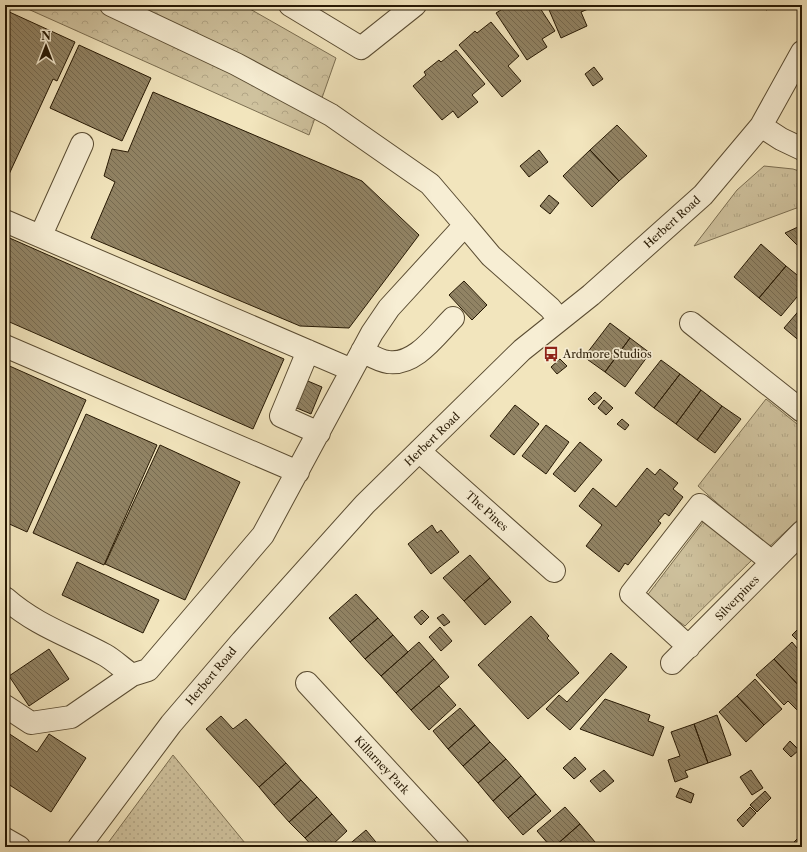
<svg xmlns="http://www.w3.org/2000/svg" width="807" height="852" font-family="'Libre Caslon Text',serif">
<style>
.grass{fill:url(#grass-tufts);stroke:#7b6e51}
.forest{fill:url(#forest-crowns);stroke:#7b6e51}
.park{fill:url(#park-dots);stroke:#7b6e51}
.building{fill:url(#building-back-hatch);stroke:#271904}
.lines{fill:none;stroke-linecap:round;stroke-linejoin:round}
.minor-casing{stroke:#5a4c32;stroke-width:24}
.minor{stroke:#f7eed4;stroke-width:22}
.labels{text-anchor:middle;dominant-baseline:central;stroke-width:3.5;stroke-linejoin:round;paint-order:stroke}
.street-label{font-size:11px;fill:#271904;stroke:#f7eed4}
.poi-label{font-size:11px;fill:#271904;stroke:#f7eed4;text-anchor:start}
</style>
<defs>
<pattern id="grass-tufts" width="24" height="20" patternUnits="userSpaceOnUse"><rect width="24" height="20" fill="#cfc29e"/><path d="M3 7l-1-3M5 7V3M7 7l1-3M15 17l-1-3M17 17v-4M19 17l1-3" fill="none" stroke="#b2a686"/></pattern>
<pattern id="forest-crowns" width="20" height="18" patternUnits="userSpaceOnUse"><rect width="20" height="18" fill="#cfc29e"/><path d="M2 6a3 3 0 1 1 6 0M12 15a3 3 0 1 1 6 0" fill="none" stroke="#b2a686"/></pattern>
<pattern id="park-dots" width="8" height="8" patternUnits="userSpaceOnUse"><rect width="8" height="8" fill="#cfc29e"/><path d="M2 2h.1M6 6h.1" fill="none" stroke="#b2a686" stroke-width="1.8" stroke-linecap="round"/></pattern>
<pattern id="building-back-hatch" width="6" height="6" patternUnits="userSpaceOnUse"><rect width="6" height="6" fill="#918364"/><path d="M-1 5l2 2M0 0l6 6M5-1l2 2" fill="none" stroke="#766a50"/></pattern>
</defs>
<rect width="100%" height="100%" fill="#f2e5bd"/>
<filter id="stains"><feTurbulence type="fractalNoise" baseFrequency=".005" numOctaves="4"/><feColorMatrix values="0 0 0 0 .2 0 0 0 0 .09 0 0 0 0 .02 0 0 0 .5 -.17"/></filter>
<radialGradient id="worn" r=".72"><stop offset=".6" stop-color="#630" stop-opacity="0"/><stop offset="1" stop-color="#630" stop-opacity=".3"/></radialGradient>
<!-- grass -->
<path class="grass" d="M764 166 793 169 802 172V206L694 246 737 190Z
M766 399 802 428V516L768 548 698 486Z
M707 517 756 556 685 626 646 597Z"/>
<!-- forest -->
<path class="forest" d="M19 5H243L336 58 309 135Z"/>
<!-- park -->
<path class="park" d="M173 755 245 843 249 847H105Z"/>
<!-- building -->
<path class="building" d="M509 5H538L555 31 542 39 547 47 527 60 496 13Z
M547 5H592L593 7 581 12 587 26 561 38Z
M752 5H769L767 10Z
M5 10 75 42 57 81 53 79 5 183Z
M491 22 519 56 508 66 521 81 502 97 459 45 475 31 477 33Z
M79 45 151 78 122 141 50 108Z
M456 50 485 84 472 95 478 102 458 118 453 111 442 120 413 86 426 75 424 72 439 60 441 62Z
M594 67 603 79 593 86 585 74Z
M153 92 362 181 419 235 349 328 300 326 91 238 115 182 104 176 112 149 128 152Z
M617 125 647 156 619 181 590 150Z
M539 150 548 162 529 177 520 166Z
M590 150 619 181 592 207 563 176Z
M549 195 559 203 550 214 540 206Z
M800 226 802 228V250L785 233Z
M5 236 284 359 253 429 5 320Z
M761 244 786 266 759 298 734 277Z
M786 266 802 279V291L781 316 759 298Z
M464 281 487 305 472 320 449 295Z
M802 307V343L784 328Z
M610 323 630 338 605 372 584 357Z
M630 338 650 353 625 387 605 372Z
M560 359 567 366 557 374 551 367Z
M661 360 680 374 654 408 635 393Z
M5 364 86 400 27 532 5 522Z
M680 374 701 390 676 424 654 408Z
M303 379 322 387 311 414 292 406Z
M701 390 722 406 697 440 676 424Z
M595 392 602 398 594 405 588 399Z
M604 400 613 408 606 415 598 408Z
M515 405 539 424 514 455 490 436Z
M722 406 741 419 715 453 697 440Z
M86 414 157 445 104 565 33 533Z
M622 419 629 425 625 430 617 424Z
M546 425 569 442 546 474 522 456Z
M580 442 602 460 575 492 553 474Z
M160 445 240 482 185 600 105 564Z
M647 468 655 475 660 469 678 483 673 489 683 497 669 516 665 513 658 521 661 523 628 565 625 563 619 572 586 546 602 525 579 506 593 488 616 507Z
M432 525 437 533 441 530 459 552 431 574 408 544Z
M470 555 490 578 464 601 443 578Z
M77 562 159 600 143 633 62 595Z
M490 578 511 602 485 625 464 601Z
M356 594 378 618 350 642 329 618Z
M422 610 429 617 421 625 414 617Z
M443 614 450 622 444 626 437 618Z
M531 616 549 636 547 638 579 673 528 719 478 665Z
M378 618 393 635 365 659 350 642Z
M802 625V645L792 635Z
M440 627 452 641 441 651 429 637Z
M393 635 408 652 381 676 365 659Z
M419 642 434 659 396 693 381 676Z
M792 642 802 654 801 688 774 659Z
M49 649 69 679 29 706 9 676Z
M611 653 627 667 570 730 546 709 559 695 567 702Z
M434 659 449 677 411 710 396 693Z
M774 659 801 688 799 691 802 694 801 714 788 701 784 705 756 675Z
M755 679 782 709 764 725 737 696Z
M439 686 456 705 429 730 411 710Z
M737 696 764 725 746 742 719 712Z
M605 699 650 715 648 721 664 727 653 756 580 729Z
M460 708 475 725 448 749 433 731Z
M717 715 731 755 708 763 694 724Z
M221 716 233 729 246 719 286 763 259 787 206 729Z
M694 724 708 763 685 771 688 777 675 782 668 760 680 756 671 732Z
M475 725 490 742 463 766 448 749Z
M5 731 37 752 49 734 86 758 51 812 5 782Z
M790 741 799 750 791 757 783 749Z
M490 742 506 759 478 783 463 766Z
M575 757 586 769 574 779 563 768Z
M506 759 521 776 493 801 478 783Z
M286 763 301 780 274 805 259 787Z
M604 770 614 781 600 792 590 781Z
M751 770 763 788 752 795 740 777Z
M521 776 536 794 508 818 493 801Z
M301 780 317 797 289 822 274 805Z
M680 788 694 794 691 803 676 797Z
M765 791 771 798 757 812 750 805Z
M536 794 551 811 523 835 508 818Z
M317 797 332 814 305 838 289 822Z
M565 807 580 824 554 847H551L537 831Z
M750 807 756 813 743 827 737 820Z
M332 814 347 831 330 847H313L305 838Z
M580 824 595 842 589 847H554Z
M366 830 380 847H346Z
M802 834V845L797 839Z
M797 839 802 847H789Z
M595 842 600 847H589Z"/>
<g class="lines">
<defs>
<path id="minor" d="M111 5 236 64 331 115 430 184 465 225
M290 5 361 48 415 5
M761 126 781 139 802 149
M5 221 352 370
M41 235 82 144
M691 323 802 411
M5 346 298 472
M308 351 281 416 319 433
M362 351C370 355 379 361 388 362 415 366 436 335 453 318
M419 451 554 571
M5 598C37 626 68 635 105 655 114 660 123 669 132 675
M689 647 631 594 700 505 772 562
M672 663 802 532
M307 683 458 847
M5 706 31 723 71 717 132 675 148 670 263 535 372 333 389 308 465 225 491 256 550 308 559 319
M5 839 19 847
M79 847 171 724 242 641 365 504 522 350 591 295 703 195 761 126 802 52"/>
</defs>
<!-- minor casing -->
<use href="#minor" class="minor-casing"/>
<!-- minor -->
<use href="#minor" class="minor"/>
</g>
<!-- icons -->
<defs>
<symbol id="bus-bare" viewBox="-9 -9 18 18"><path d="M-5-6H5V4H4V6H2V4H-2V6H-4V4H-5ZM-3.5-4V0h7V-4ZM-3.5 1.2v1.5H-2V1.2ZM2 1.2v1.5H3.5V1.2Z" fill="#8f2418" stroke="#f7eed4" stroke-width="2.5" paint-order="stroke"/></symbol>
</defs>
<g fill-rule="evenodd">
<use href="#bus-bare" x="540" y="343" width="22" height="22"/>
</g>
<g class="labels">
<!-- street labels -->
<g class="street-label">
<text transform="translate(672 222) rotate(-42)">Herbert Road</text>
<text transform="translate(432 439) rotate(-44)">Herbert Road</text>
<text transform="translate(487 511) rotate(42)">The Pines</text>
<text transform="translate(737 598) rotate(-46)">Silverpines</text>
<text transform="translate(211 676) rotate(-50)">Herbert Road</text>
<text transform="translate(382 765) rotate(47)">Killarney Park</text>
</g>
<!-- poi labels -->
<g class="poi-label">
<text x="563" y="354">Ardmore Studios</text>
</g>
</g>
<!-- margin -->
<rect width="807" height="852" fill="none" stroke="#f2e5bd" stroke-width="20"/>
<rect x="6" y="6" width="795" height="840" fill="none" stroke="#271904" stroke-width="2"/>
<rect x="10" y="10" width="787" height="832" fill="none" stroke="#271904"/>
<!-- north arrow -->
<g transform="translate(46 46)" stroke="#f7eed4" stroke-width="3" paint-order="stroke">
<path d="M0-3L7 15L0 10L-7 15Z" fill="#271904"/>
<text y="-6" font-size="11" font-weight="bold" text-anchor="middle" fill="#271904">N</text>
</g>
<rect width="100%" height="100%" filter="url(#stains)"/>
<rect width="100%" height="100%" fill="url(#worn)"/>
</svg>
